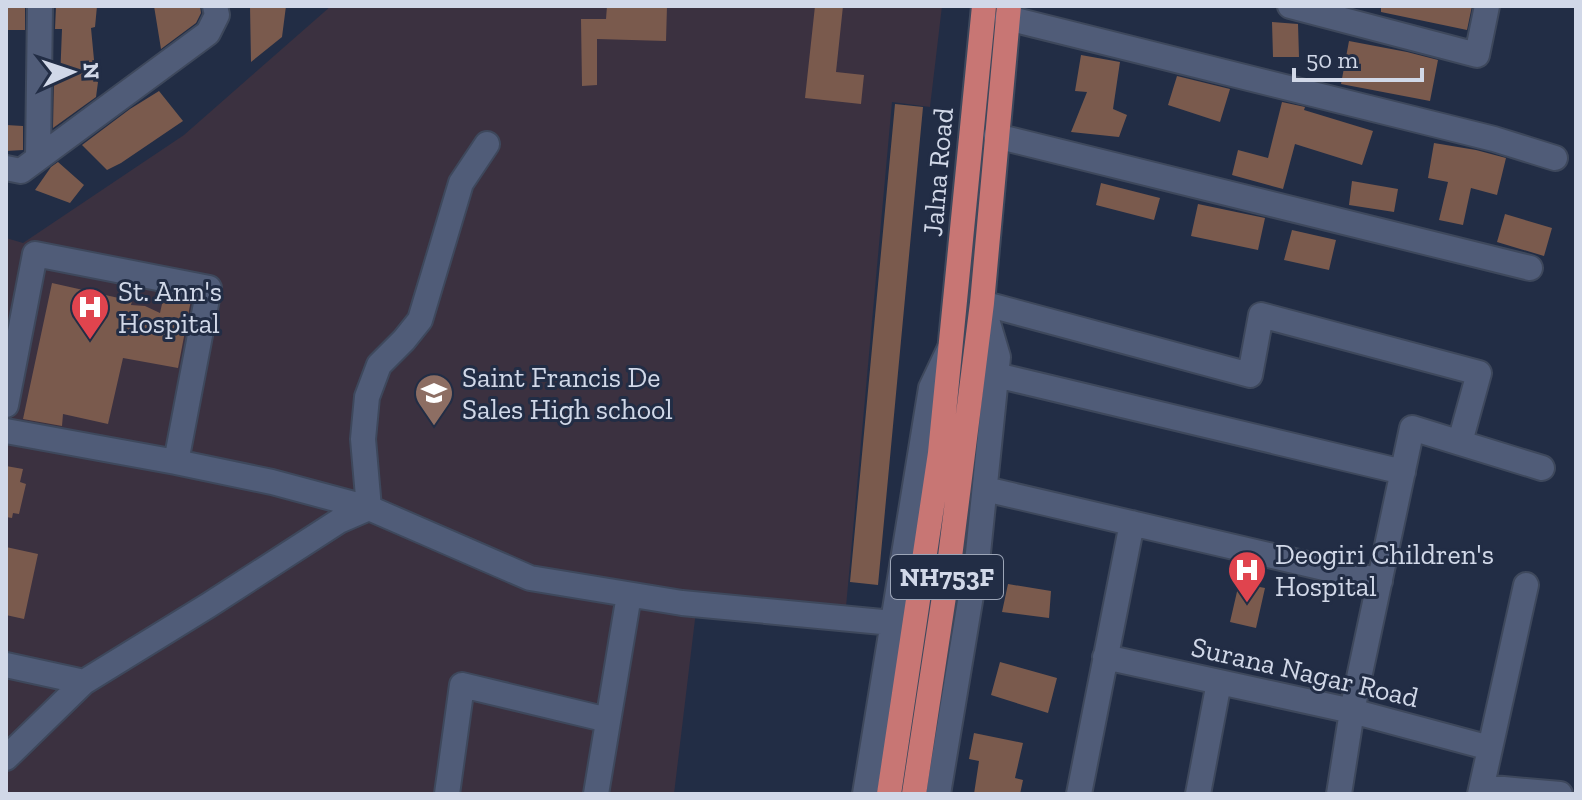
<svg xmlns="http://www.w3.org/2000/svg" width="1582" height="800" font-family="'Zilla Slab',serif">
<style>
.education{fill:#3b3140}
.building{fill:#7a5a4d}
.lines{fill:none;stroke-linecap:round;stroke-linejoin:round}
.minor-casing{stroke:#3e485c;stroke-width:28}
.highway-casing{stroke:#3e485c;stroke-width:28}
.minor{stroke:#505c78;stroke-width:24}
.highway{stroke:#c87674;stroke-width:24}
.labels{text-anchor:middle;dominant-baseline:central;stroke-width:6;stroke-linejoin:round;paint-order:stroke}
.shield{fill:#222d45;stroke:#9ca5b7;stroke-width:2}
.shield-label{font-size:26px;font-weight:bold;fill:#d1d8e8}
.street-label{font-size:28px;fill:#d1d8e8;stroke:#222d45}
.poi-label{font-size:28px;fill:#d1d8e8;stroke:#222d45;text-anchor:start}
</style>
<rect width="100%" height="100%" fill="#222d45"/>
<!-- education -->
<path class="education" d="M331 6H942L930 107 892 102 844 629 696 611 674 794H6V238L23 243 184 135Z"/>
<!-- building -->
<path class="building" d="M6 6 25 7V30H6Z
M56 6H97L95 27 91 28 96 81 98 82 96 97 53 128 54 79 60 80 62 29H55Z
M154 6H200L201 13 196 23 161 49Z
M250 6H286L282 37 251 62Z
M607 6H667L666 41 597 39V85L582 86 581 19H606Z
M815 6H843L836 72 864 75 861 104 805 98Z
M1381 6H1472L1467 30 1381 12Z
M1272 22 1298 24 1299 57H1273Z
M1349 41 1407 52 1438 60 1430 101 1341 84Z
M1081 55 1120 62 1113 109 1127 115 1119 137 1071 132 1087 92 1075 91Z
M1177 76 1230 89 1220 122 1168 105Z
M159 91 183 121 121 163 107 170 82 145 130 109Z
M1282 102 1305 107 1304 110 1373 131 1362 165 1295 144 1283 189 1232 175 1238 150 1268 158Z
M895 104 923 107 878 585 850 582Z
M6 125 23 126V150L6 151Z
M1434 143 1476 150 1506 158 1497 195 1471 188 1463 225 1439 220 1448 182 1428 178Z
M58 162 84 185 70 203 35 190 51 167Z
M1352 181 1398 189 1394 212 1349 205Z
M1101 183 1160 198 1154 220 1096 205Z
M1198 204 1265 218 1258 250 1191 236Z
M1505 214 1552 228 1544 256 1497 242Z
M1292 230 1336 240 1329 270 1284 260Z
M52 283 132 301 131 305 145 306 160 313 164 295 191 300 178 368 123 358 108 424 63 414 62 426 23 419Z
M6 466 23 469 20 482 26 484 19 514 13 513 12 518 6 517Z
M6 547 38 554 24 619 6 615Z
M1239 583 1265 588 1256 628 1230 622Z
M1008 584 1051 591 1049 618 1002 612Z
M1000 662 1057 678 1048 713 991 695Z
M974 733 1023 743 1015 778 1023 780 1020 794H974L979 761 969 759Z"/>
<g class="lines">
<defs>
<path id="minor" d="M1290 6 1477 55 1487 6
M1007 18 1494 139 1555 158
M996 136 1530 268
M38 158 40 6
M6 168 21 171 208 33 217 15 215 6
M982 303 1250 375 1261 315 1479 373 1460 442
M996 375 1403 472
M6 405 35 254 209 288 176 462
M6 431 176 462 272 482 369 508 530 578 682 603 893 623
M985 489 1380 581
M369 508 363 439 367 397 379 365 404 340 420 320 461 183 487 144
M1105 657 1352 711 1490 748
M6 665 84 682
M6 758 84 682 209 605 339 521 369 508
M1482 787 1560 794
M447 794 462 685 608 720
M596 794 629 595
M865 794 931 388 949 350
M938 794 978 553 998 357 982 303
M1079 794 1132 523
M1198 794 1219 682
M1339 794 1352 711 1412 428 1542 468
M1480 794 1526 585"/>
<path id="highway" d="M889 794 940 453 984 6
M914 794 950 557 982 303 1009 6"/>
</defs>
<!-- minor casing -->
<use href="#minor" class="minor-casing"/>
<!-- highway casing -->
<use href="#highway" class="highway-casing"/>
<!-- minor -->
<use href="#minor" class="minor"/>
<!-- highway -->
<use href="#highway" class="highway"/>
</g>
<!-- icons -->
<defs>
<symbol id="hospital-pin" viewBox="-11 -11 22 30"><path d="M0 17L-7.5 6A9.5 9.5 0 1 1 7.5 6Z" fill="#e0444e" stroke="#222d45"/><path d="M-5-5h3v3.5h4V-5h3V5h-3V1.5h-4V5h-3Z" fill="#fff"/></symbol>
<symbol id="school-pin" viewBox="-11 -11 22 30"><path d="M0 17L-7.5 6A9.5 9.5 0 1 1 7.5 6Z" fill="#8d6e63" stroke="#222d45"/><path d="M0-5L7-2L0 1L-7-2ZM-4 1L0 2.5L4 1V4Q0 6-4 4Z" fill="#fff"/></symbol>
</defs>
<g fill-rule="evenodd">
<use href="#hospital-pin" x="68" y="285" width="44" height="60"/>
<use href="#school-pin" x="412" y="371" width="44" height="60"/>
<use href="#hospital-pin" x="1225" y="548" width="44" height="60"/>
</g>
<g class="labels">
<!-- shield labels -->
<rect class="shield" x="891" y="555" width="112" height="44" rx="6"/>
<g class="shield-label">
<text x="947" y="577">NH753F</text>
</g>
<!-- street labels -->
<g class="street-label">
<text transform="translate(938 172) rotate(-85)">Jalna Road</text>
<text transform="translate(1305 672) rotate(13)">Surana Nagar Road</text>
</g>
<!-- poi labels -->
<g class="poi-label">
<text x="118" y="291">St. Ann's<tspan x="118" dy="32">Hospital</tspan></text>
<text x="462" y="377">Saint Francis De<tspan x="462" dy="32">Sales High school</tspan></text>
<text x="1275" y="554">Deogiri Children's<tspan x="1275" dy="32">Hospital</tspan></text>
</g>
</g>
<!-- border -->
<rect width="1582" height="800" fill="none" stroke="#d1d8e8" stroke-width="16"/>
<!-- north arrow -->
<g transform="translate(72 72) rotate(87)" stroke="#222d45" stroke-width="6" paint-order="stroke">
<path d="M0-6L14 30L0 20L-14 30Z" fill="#d1d8e8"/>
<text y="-12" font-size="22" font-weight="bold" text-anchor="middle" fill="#d1d8e8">N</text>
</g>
<!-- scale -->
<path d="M1294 68v12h128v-12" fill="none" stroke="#d1d8e8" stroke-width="4"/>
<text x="1306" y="68" font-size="24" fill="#d1d8e8" stroke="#222d45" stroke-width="6" paint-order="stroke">50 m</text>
</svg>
